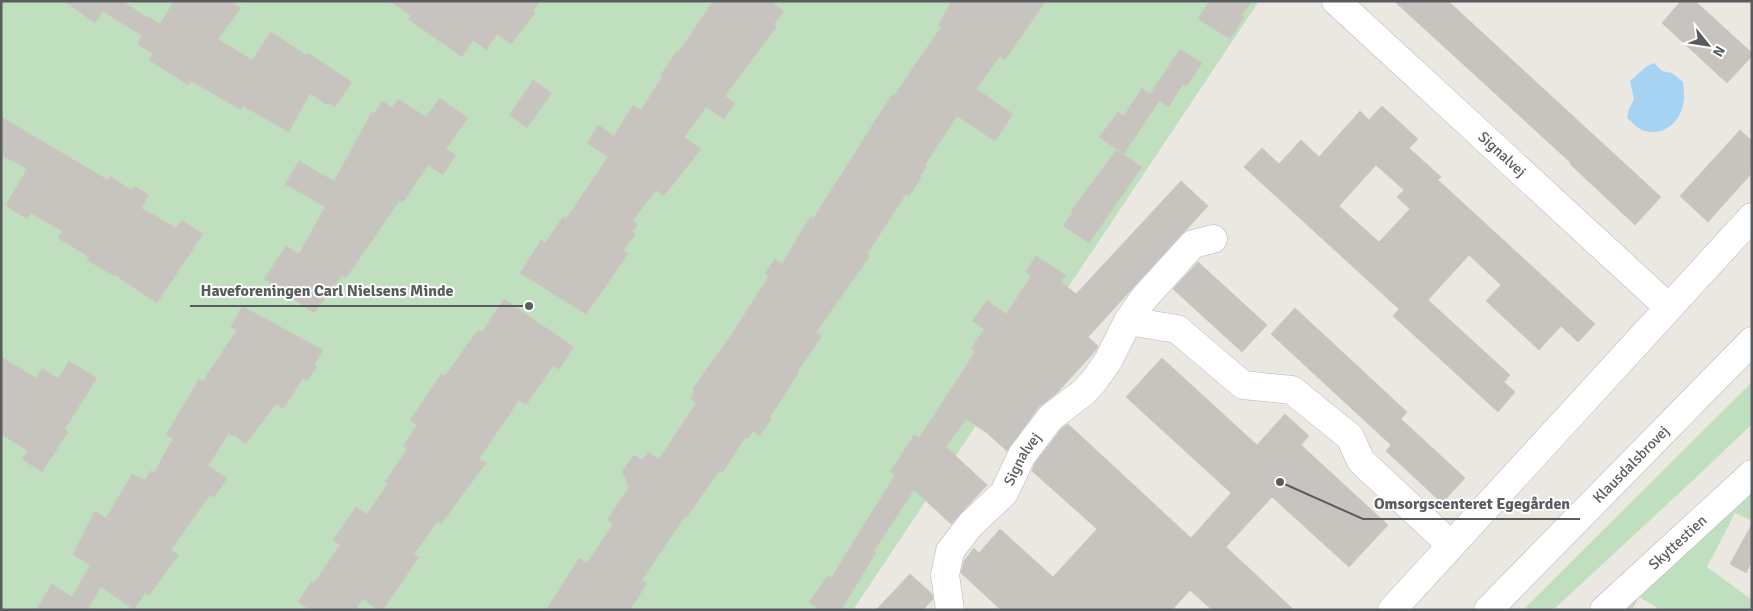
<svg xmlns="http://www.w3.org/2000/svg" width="1753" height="611" font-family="Signika,sans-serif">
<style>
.green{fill:#c0dfbf}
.water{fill:#a7d3f3}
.building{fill:#c7c4bf;stroke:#cdc9c0;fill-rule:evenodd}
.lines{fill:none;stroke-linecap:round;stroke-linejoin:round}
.minor-casing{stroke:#b3b6b9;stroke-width:29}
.minor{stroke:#fff;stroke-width:28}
.labels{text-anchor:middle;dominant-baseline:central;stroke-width:4;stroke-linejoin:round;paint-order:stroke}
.street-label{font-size:15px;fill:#595c5f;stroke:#fff}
.leader{fill:none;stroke:#595c5f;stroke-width:2}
.callout-dot{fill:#595c5f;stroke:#fff;stroke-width:2}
.callout-label{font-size:16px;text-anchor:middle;font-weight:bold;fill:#595c5f;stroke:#fff;stroke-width:4;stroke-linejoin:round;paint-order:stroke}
</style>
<rect width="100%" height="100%" fill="#eae8e0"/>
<!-- green -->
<path class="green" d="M1 1H1259L853 610H1Z
M1752 382V424L1689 484 1553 610H1523Z
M1752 491V521L1735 513 1707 567 1752 600V610H1661L1639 597 1632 610H1619Z"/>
<!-- water -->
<path class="water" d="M1654 63 1662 71 1672 73 1683 82C1684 91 1685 101 1682 109 1676 126 1660 137 1642 130 1637 128 1632 122 1627 118L1629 109 1634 99 1630 81C1639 74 1643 67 1654 63Z"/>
<!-- building -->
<path class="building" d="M64 1H122L148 18 149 17 160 24 174 1H230L241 8 218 39 252 60 271 32 306 55 308 53 352 82 335 107 328 103 327 105 310 93 289 132 243 106 241 110 191 81 188 85 149 60 153 54 137 44 142 36 103 11 95 23Z
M390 1H540L533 11 535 13 511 44 497 34 486 50 473 40 462 57 408 19 411 16Z
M713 1H770L784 11 774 24 777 26 725 96 735 103 724 119 706 107 684 137 701 149 664 196 656 190 632 221 638 224 632 232 635 235 623 251 628 254 586 314 520 273 541 240 545 243 563 217 566 219 608 157 587 143 598 125 614 136 633 105 641 110 662 77 660 76 677 51 679 52Z
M952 1H1046L1005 60 1000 56 976 89 1013 114 995 141 957 116 925 165 927 166 920 177 921 178 909 196 906 194 867 254 870 256 816 332 822 336 798 371 799 372 770 417 772 418 760 436 753 431 748 439 745 438 722 473 719 471 687 517 685 516 642 580 647 583 630 610H546L579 558 587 563 613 524 607 520 629 487 622 472 634 455 642 460 648 452 659 459 696 403 690 399 694 392 692 390 731 335 769 276 765 274 775 259 782 264 810 217 813 219 882 110 892 95 894 96 941 27 938 25Z
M1209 1H1252L1241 16 1244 17 1230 39 1198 19Z
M1394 1H1448L1661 197 1635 225 1570 164 1571 163Z
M1681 1H1695L1752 53V56L1727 83 1662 23Z
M1180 49 1202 63 1186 87 1183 84 1169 107 1159 101 1124 154 1099 137 1118 112 1124 116 1142 88 1150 94Z
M533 80 552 93 527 128 509 115Z
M440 98 468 118 446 149 456 155 443 175 428 165 403 202 400 200 346 278 342 275 314 313 264 279 286 246 299 254 325 207 285 184 299 161 334 181 372 112 374 114 382 101 392 108 398 99 426 117Z
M1382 106 1418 139 1409 148 1441 177 1438 180 1595 324 1578 342 1561 326 1539 350 1486 301 1501 285 1469 255 1428 300 1510 375 1504 382 1515 392 1498 412 1393 316 1399 309 1244 167 1262 148 1279 164 1301 140 1319 157 1360 111 1369 120ZM1376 165 1404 190 1397 197 1410 209 1379 242 1339 206Z
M1 117 108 180 110 176 131 190 134 186 149 195 141 208 176 228 182 220 203 234 157 303 115 275 114 276 87 260 89 257 58 238 62 231 31 213 27 219 8 207 9 206 6 204 27 169 1 155Z
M1740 130 1752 141V173L1708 222 1680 196Z
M1116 150 1142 167 1089 243 1063 226 1073 212 1071 211Z
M1181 181 1208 206 1088 337 1098 346 1096 350 1056 394 1039 407 1007 451 987 433 966 419 946 447 987 485 951 524 914 490 874 551 876 553 841 610H820L809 602 828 576 831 578 895 475 890 472 914 435 919 438 975 352 971 349 984 329 972 321 987 300 1006 314 1031 276 1025 272 1036 256 1066 275 1061 282 1076 294Z
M1198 262 1267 325 1242 352 1173 289Z
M504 299 574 347 559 369 553 366 526 405 519 400 479 459 486 463 441 524 438 521 414 554 419 557 383 610H378L363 599 355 610H310L298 602 311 582 314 583 340 545 333 540 356 507 367 514 388 484 385 482 407 449 403 446 417 425 410 420 441 374 445 376 478 330 482 332Z
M242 306 323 350 314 364 317 366 307 381 303 378 283 409 276 404 246 444 234 435 232 436 229 433 208 466 227 478 214 497 210 495 171 550 179 555 149 595 145 593 134 610 101 587 89 607 94 610H36L52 584 72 597 90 565 73 555 95 511 106 518 132 474 145 480 150 471 154 473 173 439 166 435 199 379 203 381 237 330 231 327Z
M1295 308 1407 412 1401 419 1465 478 1442 503 1386 451 1391 445 1271 334Z
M1 357 36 378 42 368 58 379 69 361 97 378 65 429 68 432 42 472 22 459 28 451 1 434Z
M1162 358 1257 445 1285 414 1309 436 1301 445 1388 525 1349 567 1272 497 1226 547 1294 610H1212L1190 590 1172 610H1001L961 573 964 561 974 548 979 553 1000 529 1053 577 1097 529 1032 471 1035 463 1062 428 1068 424 1191 538 1231 493 1126 397Z
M1752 524V561L1746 573 1730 564Z
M910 574 932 594 933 599 923 610H876Z"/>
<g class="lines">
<defs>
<g id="minor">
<path id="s1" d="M1336 1 1668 307"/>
<path d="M1128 321 1177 329 1243 385 1292 390 1350 437 1361 461 1451 545"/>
<path id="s2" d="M950 610 945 575 950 551 971 524 1004 493 1022 455 1051 417 1084 392 1094 381 1108 361 1128 321 1144 298 1193 244 1213 239"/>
<path d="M1392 610 1752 217"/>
<path id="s3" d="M1488 610 1752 341"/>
<path id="s4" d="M1604 610 1752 474"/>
</g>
</defs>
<!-- minor casing -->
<use href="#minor" class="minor-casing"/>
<!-- minor -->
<use href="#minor" class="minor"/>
</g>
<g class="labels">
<!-- street labels -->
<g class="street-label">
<text stroke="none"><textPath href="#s1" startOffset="226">Signalvej</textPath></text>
<text stroke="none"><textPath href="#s2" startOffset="178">Signalvej</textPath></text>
<text stroke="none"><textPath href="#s3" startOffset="204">Klausdalsbrovej</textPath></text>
<text stroke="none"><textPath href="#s4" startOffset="100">Skyttestien</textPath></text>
</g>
</g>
<!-- callouts -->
<path class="leader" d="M529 306L463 306H190M1280 482L1363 519H1580"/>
<g class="callout-dot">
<circle cx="529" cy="306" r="5"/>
<circle cx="1280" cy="482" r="5"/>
</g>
<g class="callout-label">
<text x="327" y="296">Haveforeningen Carl Nielsens Minde</text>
<text x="1472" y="509">Omsorgscenteret Egegården</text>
</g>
<!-- border -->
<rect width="1753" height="611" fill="none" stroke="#595c5f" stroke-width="5"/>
<!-- north arrow -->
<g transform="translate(1708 45) rotate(120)" stroke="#ffffff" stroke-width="4" paint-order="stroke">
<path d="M0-4L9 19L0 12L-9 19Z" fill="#595c5f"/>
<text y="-8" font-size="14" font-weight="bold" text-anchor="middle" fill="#595c5f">N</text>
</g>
</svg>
